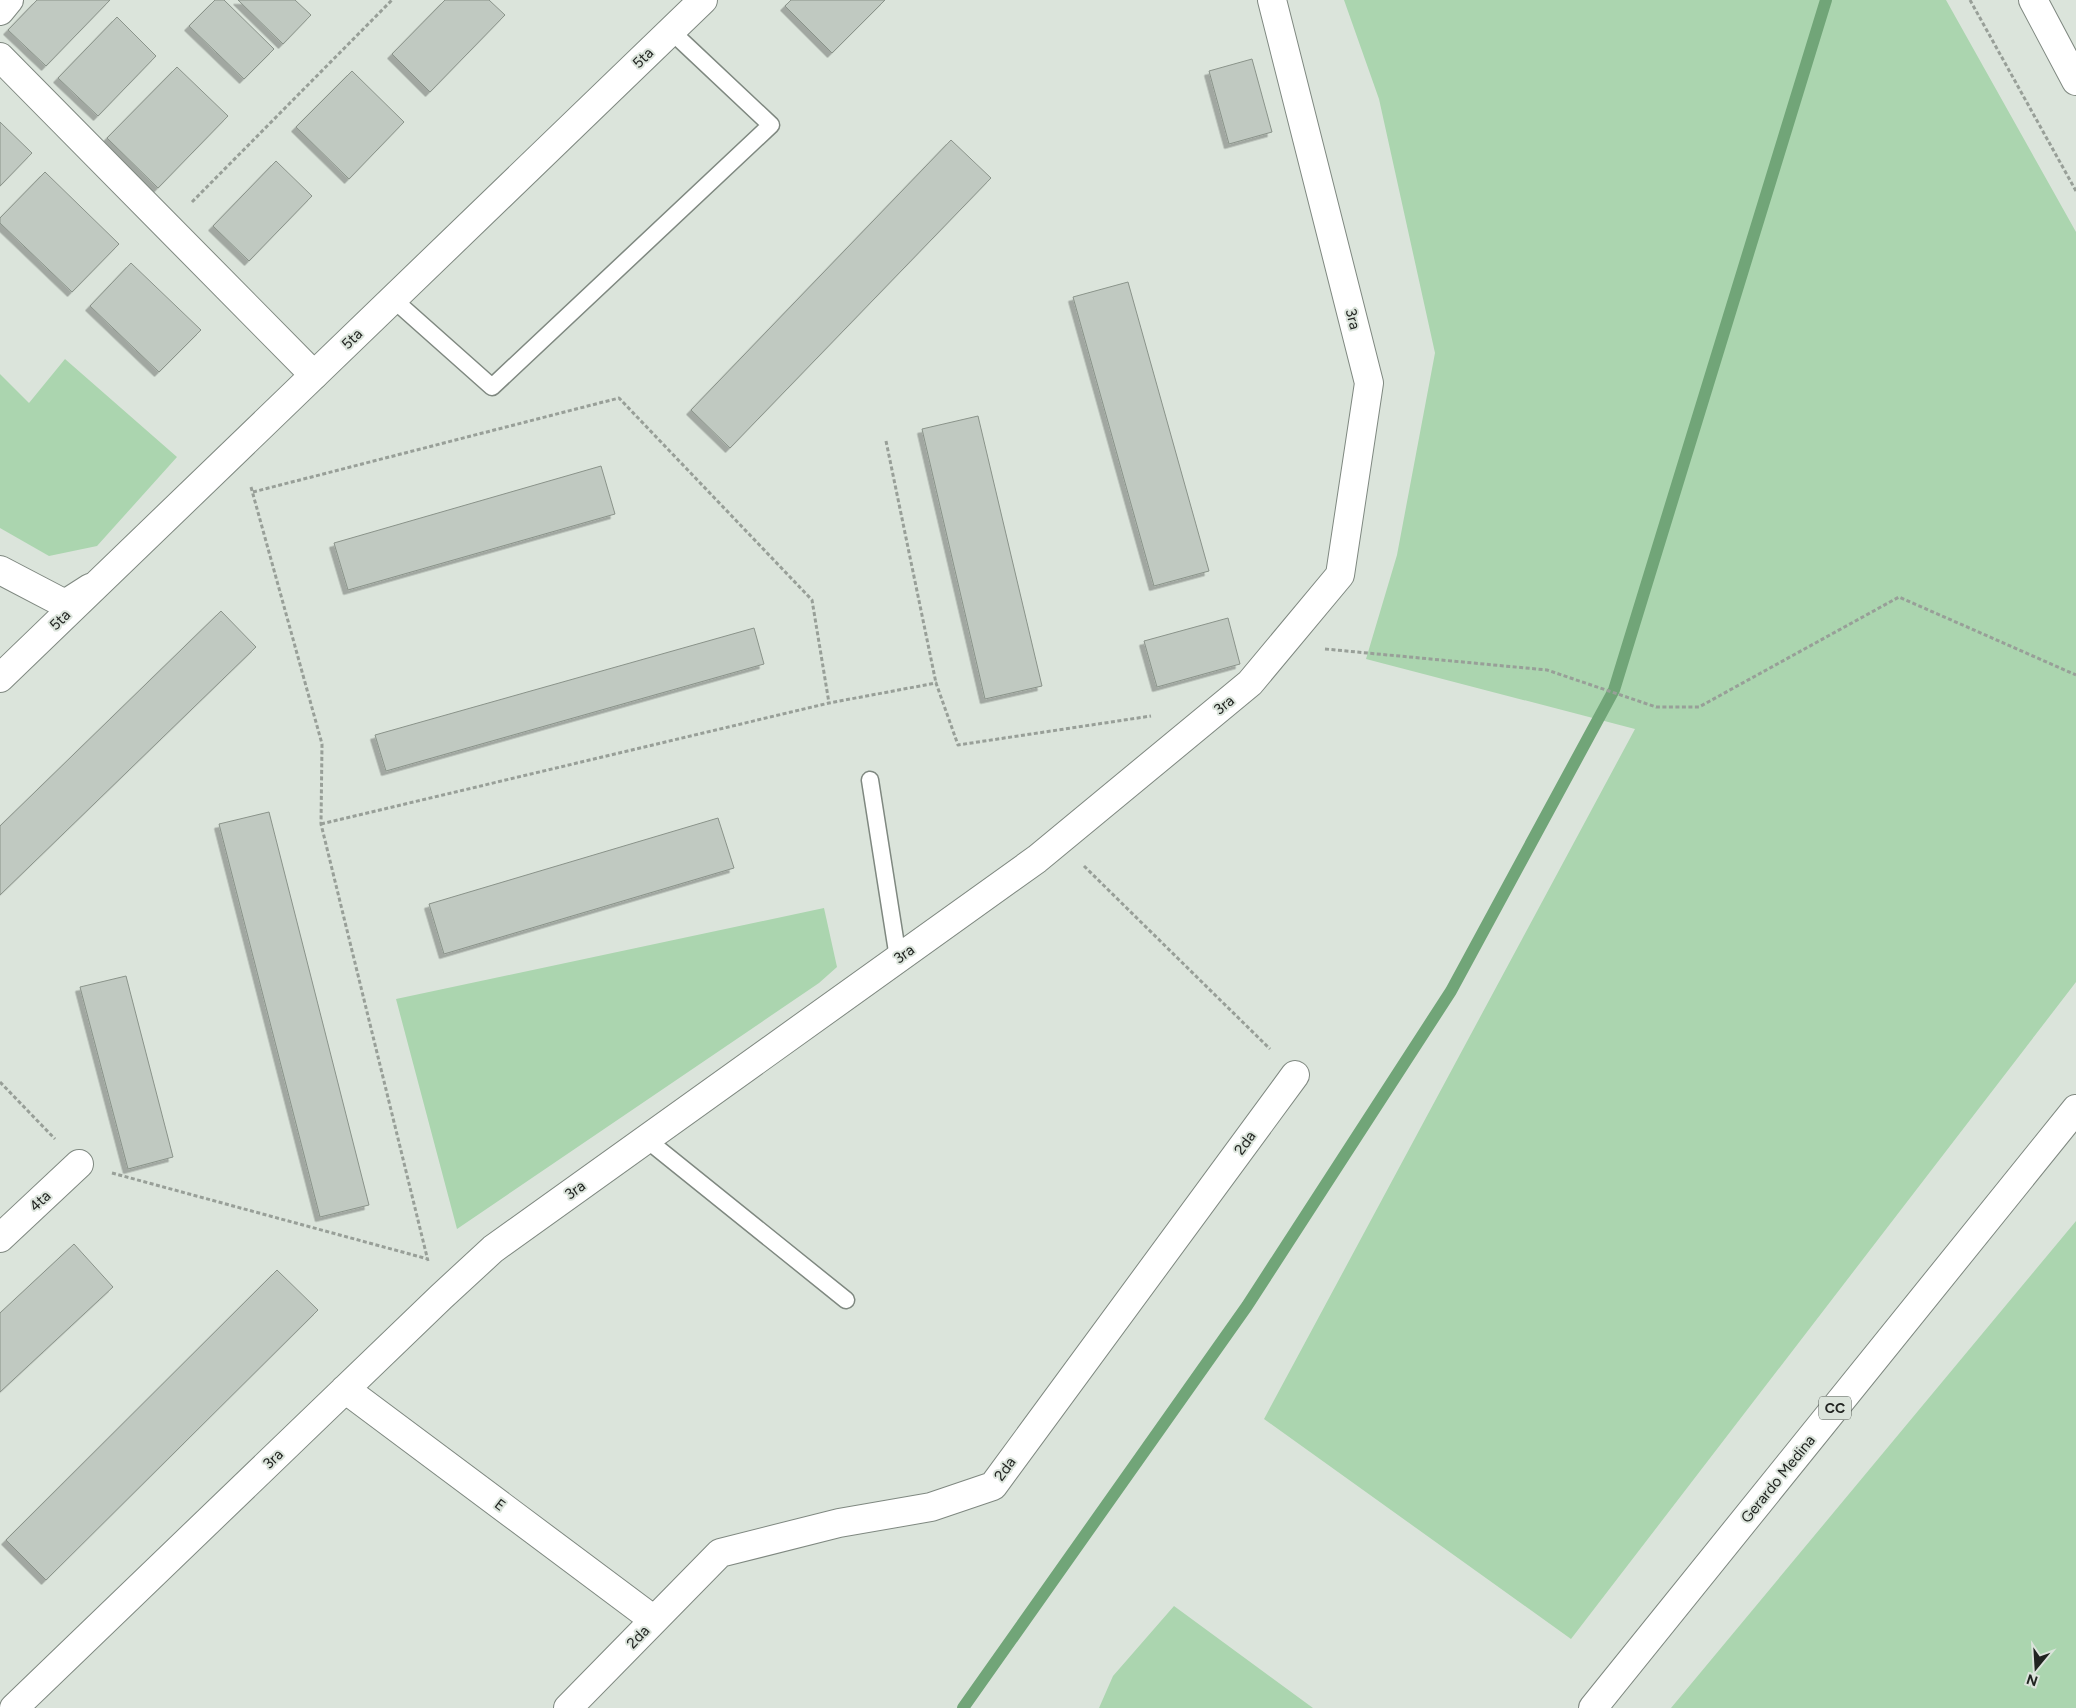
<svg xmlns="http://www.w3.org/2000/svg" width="2076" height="1708" font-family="Figtree,sans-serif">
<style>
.green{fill:#abd5af}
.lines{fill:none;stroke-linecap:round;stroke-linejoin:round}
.stream{stroke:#71a578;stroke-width:12}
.building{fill:#c0c9c1;stroke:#8a938a;filter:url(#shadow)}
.service-casing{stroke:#7f8880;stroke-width:19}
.minor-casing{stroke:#7f8880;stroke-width:30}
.tertiary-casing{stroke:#7f8880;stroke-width:30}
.primary-casing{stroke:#7f8880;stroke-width:30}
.path{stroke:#989f98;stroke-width:3;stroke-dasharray:4 2.5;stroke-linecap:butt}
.service{stroke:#fff;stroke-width:16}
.minor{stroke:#fff;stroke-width:28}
.tertiary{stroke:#fff;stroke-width:28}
.primary{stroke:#fff;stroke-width:28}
.labels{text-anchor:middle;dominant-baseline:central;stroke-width:4;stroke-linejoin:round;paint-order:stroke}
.shield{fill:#dbe4db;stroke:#595e59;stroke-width:1}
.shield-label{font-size:14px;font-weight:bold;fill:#212421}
.street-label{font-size:15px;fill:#212421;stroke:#dbe4db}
</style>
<defs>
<filter id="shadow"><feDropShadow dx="-4.5" dy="4.5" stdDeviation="0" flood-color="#0004"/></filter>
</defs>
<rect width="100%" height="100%" fill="#dbe4db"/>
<!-- green -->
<path class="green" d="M1344 0H1946L2076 232V982L1571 1639 1264 1419 1635 729 1366 659 1397 555 1435 353 1379 99Z
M65 359 177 457 97 546 49 556 0 528V374L29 403Z
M824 908 837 967 819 983 457 1229 396 999Z
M2076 1221V1708H1671Z
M1174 1606 1313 1708H1099L1113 1676Z"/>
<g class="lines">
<!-- stream -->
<path class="stream" d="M963 1708 1247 1306 1451 991 1614 690 1826 0"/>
</g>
<!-- building -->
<path class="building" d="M37 0H110L46 66 8 30Z
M215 0H224L274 49 244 79 189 26Z
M238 0H295L311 15 283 44Z
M445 0H489L505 15 430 92 392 54Z
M791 0H885L832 53 785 6Z
M117 17 156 56 98 116 58 78Z
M1252 59 1272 132 1229 144 1209 71Z
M177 67 228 116 158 188 107 138Z
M352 71 404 122 349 179 296 127Z
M0 122 32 153 0 186Z
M951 140 991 178 730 448 691 410Z
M276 161 312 196 249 261 213 226Z
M45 172 119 244 72 292 0 223V218Z
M131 263 201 330 159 372 90 306Z
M1128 282 1209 571 1154 586 1073 297Z
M978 416 1042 686 985 699 922 429Z
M601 466 615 514 348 590 334 543Z
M221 611 256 647 0 895V826Z
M1228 618 1240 664 1157 687 1144 641Z
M754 628 764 664 386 771 375 735Z
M269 812 369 1205 320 1217 219 824Z
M718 818 734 868 444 954 429 904Z
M126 976 173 1157 128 1169 80 987Z
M74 1244 113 1287 0 1392V1313Z
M277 1270 318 1310 46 1580 6 1540Z"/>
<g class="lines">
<defs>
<path id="service" d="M393 299 492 387 771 125 671 31
M870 780 898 958
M646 1139 846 1300"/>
<path id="minor" d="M0 11 9 0
M0 57 314 375
M0 570 65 604 90 588
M0 1238 79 1164
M345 1389 654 1620
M14 1708 441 1297 493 1249 1037 859 1250 683 1340 575 1369 383 1272 0
M568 1708 720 1553 839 1523 931 1507 993 1486 1295 1075"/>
<path id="tertiary" d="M0 678 703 0"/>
<path id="primary" d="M2033 0 2076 81
M1593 1708 2076 1109"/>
</defs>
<!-- service casing -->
<use href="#service" class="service-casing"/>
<!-- minor casing -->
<use href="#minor" class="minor-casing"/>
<!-- tertiary casing -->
<use href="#tertiary" class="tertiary-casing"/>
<!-- primary casing -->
<use href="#primary" class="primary-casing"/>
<!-- path -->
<path class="path" d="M1970 0 2076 191
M192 202 392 0
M886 441 936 683
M251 487 322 744 321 824 428 1261
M253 492 619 398 812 600 829 703
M1325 649 1547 670 1656 707H1699L1899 597 2076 675
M321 824 829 703 936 683 958 745 1151 716
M1084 866 1270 1049
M0 1082 55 1139
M112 1173 428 1259"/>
<!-- service -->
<use href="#service" class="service"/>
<!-- minor -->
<use href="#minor" class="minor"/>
<!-- tertiary -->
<use href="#tertiary" class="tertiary"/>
<!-- primary -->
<use href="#primary" class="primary"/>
</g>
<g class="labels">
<!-- shield labels -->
<rect class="shield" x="1819" y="1396.5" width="32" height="23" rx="4"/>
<g class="shield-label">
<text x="1835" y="1408">CC</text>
</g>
<!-- street labels -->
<g class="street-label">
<text transform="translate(643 58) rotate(-44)">5ta</text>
<text transform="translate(1353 319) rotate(76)">3ra</text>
<text transform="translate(352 339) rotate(-44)">5ta</text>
<text transform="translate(60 620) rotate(-44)">5ta</text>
<text transform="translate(1224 705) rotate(-39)">3ra</text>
<text transform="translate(904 954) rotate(-36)">3ra</text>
<text transform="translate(1245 1143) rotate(-54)">2da</text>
<text transform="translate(575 1190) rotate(-36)">3ra</text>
<text transform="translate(40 1201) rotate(-43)">4ta</text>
<text transform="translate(273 1459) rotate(-44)">3ra</text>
<text transform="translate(1005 1469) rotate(-54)">2da</text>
<text transform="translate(1778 1479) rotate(-51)">Gerardo Medina</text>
<text transform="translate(500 1505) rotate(37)">E</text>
<text transform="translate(638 1637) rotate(-46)">2da</text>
</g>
</g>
<!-- north arrow -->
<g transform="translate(2036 1668) rotate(198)" stroke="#dbe4db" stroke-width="4" paint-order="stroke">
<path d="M0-4L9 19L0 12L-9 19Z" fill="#212421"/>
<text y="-8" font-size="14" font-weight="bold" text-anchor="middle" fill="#212421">N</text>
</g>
</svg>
